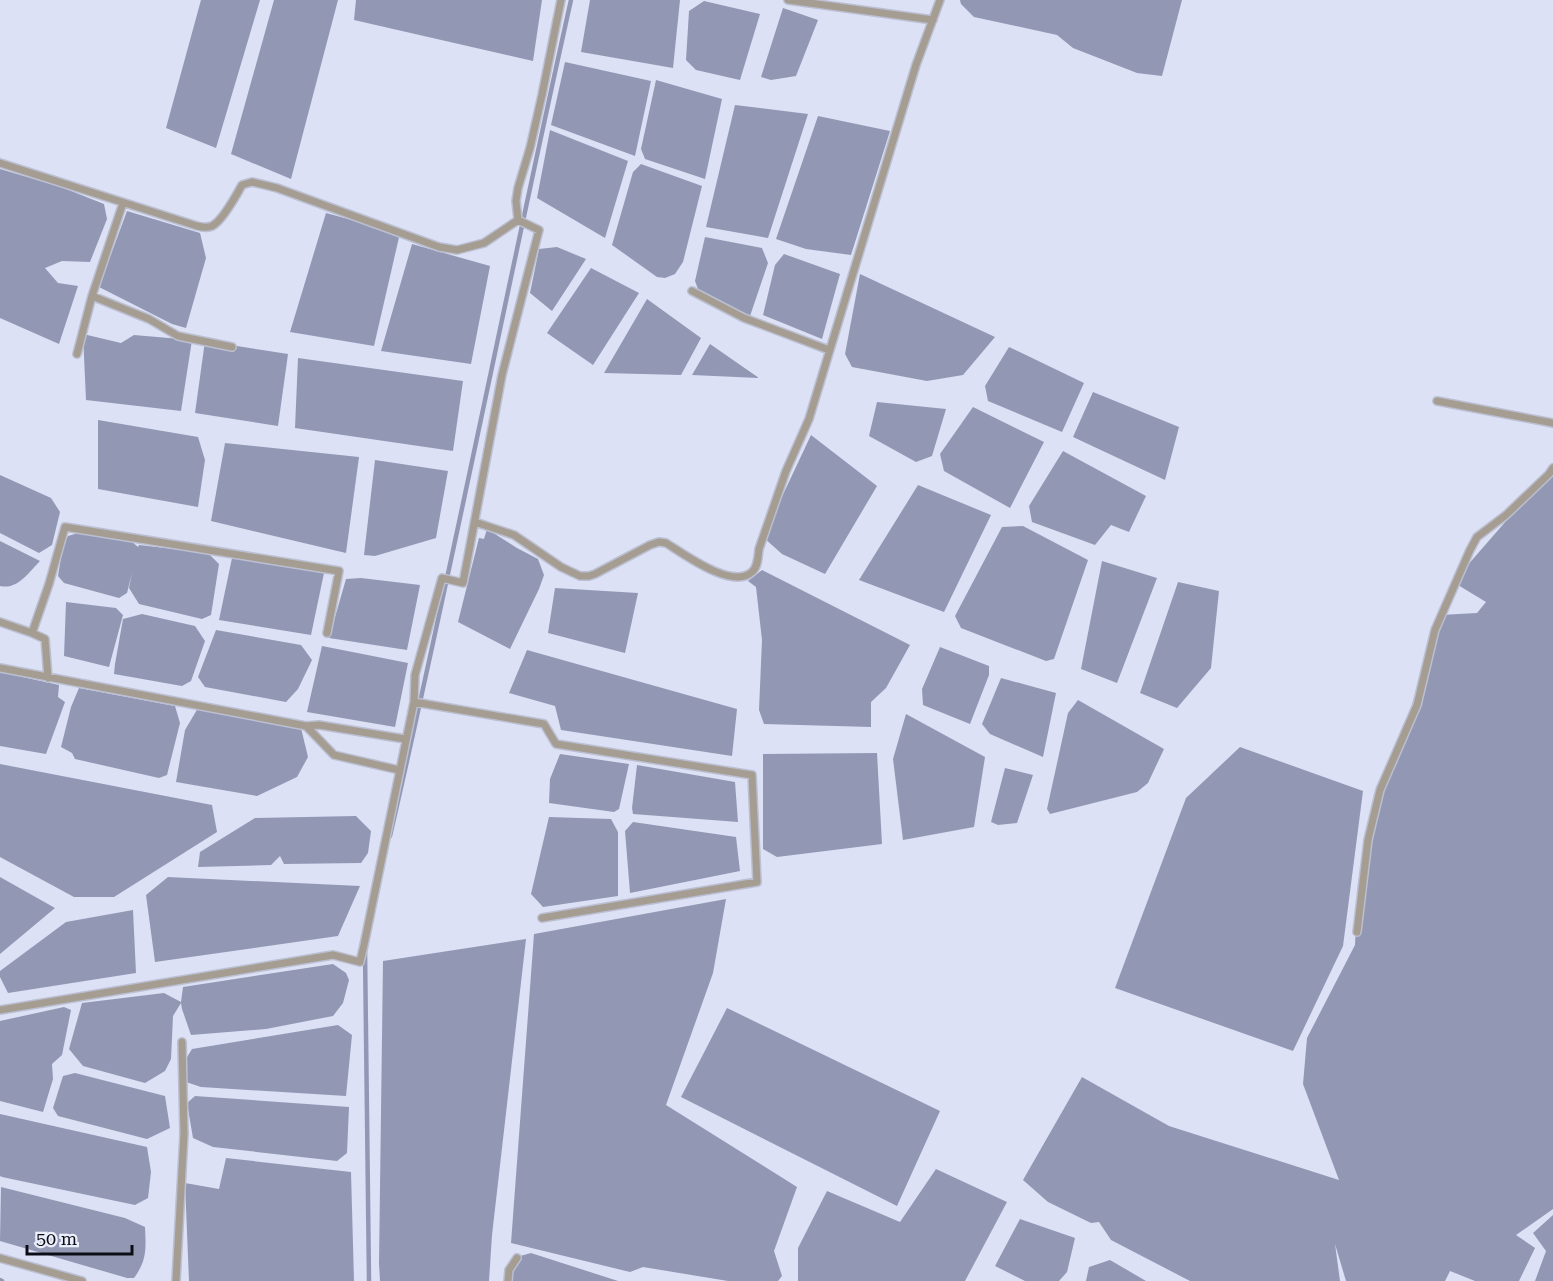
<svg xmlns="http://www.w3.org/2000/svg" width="1553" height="1281" font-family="'Roboto Serif',serif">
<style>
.water{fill:#9298b4}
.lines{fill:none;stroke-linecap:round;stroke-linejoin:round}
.stream{stroke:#9298b4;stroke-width:4.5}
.service-casing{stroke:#bbbfd2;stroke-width:10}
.service{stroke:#a69d92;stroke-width:7}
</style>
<rect width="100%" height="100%" fill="#dce1f6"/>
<!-- water -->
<path class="water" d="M201 0H260L216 148 166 128Z
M274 0H338L291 179 231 154Z
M356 0H542L533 61 354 20Z
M590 0H680L673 68 581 52Z
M960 0H1182L1162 76 1137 73 1073 48 1057 35 974 17 961 4Z
M704 1 760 14 740 80 696 70 686 60 689 11Z
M783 8 818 20 796 76 771 80 761 77Z
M565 62 651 81 635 156 551 125Z
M656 80 722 99 705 179 645 159 641 149Z
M735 105 808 114 768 238 706 227Z
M818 116 890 131 851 255 806 249 776 239Z
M550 130 628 161 605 238 537 198Z
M641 164 702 186 683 262 675 274 665 278 657 277 612 245 633 172Z
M0 169 61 187 104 204 107 219 90 262 62 261 45 268 58 283 78 286 59 344 0 318Z
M127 211 200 233 206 258 186 328 172 324 99 287Z
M326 213 400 233 374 346 290 332Z
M705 237 762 248 768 263 749 319 701 297 695 281Z
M412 244 490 266 471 364 381 351Z
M557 247 586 259 552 311 530 293 539 249Z
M784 254 840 274 822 339 763 315 775 265Z
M591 268 639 293 593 365 547 333Z
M860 274 995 337 963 375 927 381 852 367 845 354Z
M647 299 701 338 681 375 604 373Z
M83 334 121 343 134 335 192 340 181 411 86 400Z
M205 341 288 354 278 426 195 413Z
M710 344 759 378 692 375Z
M1009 347 1084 383 1062 432 988 401 985 386Z
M298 358 463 381 453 451 295 428Z
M1093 392 1179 427 1165 480 1073 437Z
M877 402 946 409 932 456 916 462 869 436Z
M973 407 1044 442 1010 508 944 471 940 454Z
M98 420 198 437 205 460 198 507 98 489Z
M811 435 877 486 825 574 782 554 763 537Z
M225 443 359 457 346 553 211 521Z
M1063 451 1146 496 1129 532 1111 525 1095 545 1032 522 1029 506Z
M375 460 448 471 436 538 375 556 364 555Z
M1553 467V1209L1516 1235 1535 1248 1519 1281H1475L1450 1271 1445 1281H1346L1335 1244 1340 1281H1190L1111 1240 1099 1222 1091 1223 1048 1202 1023 1180 1082 1077 1169 1126 1339 1180 1303 1084 1307 1038 1355 945 1358 883 1374 795 1405 727 1440 615 1477 613 1486 602 1453 582Z
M0 475 51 498 60 512 52 545 39 553 0 533Z
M918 485 991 515 944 612 859 580Z
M1023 526 1088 560 1054 659 1046 661 961 628 955 616 1002 527Z
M487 529 517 548 538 559 544 575 539 589 510 649 458 622 479 538 484 539Z
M85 531 131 541 138 547 139 545 208 553 219 564 211 615 202 619 139 604 129 588 132 573 127 593 119 598 64 583 58 576 63 545 68 536Z
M0 541 40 561C29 572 18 590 0 586Z
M232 558 324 573 311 635 219 620Z
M1102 561 1157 578 1117 683 1081 669Z
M762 570 910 645 886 688 871 702V727L764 724 759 710 762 640 756 587 748 581Z
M361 578 420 585 407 650 329 638 346 579Z
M1178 582 1219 591 1211 668 1177 708 1140 693Z
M555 588 638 593 625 653 548 633Z
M66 602 116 608 123 615 109 667 64 656Z
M142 614 195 626 205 641 191 681 182 686 114 674 115 664 123 619Z
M216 630 301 645 312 660 298 689 286 702 205 687 198 677Z
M322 646 408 663 395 727 307 712Z
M940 647 989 666V675L970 724 923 705 922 689Z
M527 650 737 709 732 756 561 730 555 706 509 693Z
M0 672 59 685 58 697 65 702 46 754 0 746Z
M1001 678 1056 693 1043 757 990 734 982 724Z
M79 688 175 706 180 723 167 775 159 778 75 759 72 753 61 747 71 707Z
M1078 700 1164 749 1148 783 1137 792 1050 814 1047 809 1068 713Z
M198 708 301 728 308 757 297 777 257 796 176 782 185 730Z
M906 714 985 757 974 827 903 840 893 759Z
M1240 747 1363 791 1343 946 1293 1051 1115 988 1186 798Z
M877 753 882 844 777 857 763 849V754Z
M560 754 629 764 619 809 614 812 549 803 550 779Z
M0 764 212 805 217 832 114 897H74L0 857Z
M637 765 735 782 738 822 633 814 632 808Z
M1005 768 1033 775 1017 823 998 825 991 822Z
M356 816 371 831 368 853 361 863 284 864 280 856 271 865 198 867 200 852 255 818Z
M549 817 611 819 618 832V896L543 907 531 894Z
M633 822 736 837 740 871 630 893 625 831Z
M0 877 55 908 0 954Z
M168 877 360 886 338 936 155 962 146 895Z
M726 899 713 973 666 1105 797 1187 774 1251 782 1276 778 1281H728L643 1267 630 1272 511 1243 534 934Z
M133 910 136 973 8 993 0 977V971L66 922Z
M526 939 492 1235 489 1281H380L379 1264 383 961Z
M333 964 346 973 349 980 343 1003 333 1016 266 1029 191 1035 182 1009 181 1003 173 1016 171 1059 165 1071 145 1083 83 1066 69 1049 82 1003 164 993 181 1002 183 987Z
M64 1007 71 1010 62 1055 52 1064 53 1079 43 1112 0 1101V1021Z
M727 1008 940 1111 897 1206 681 1097Z
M338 1025 352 1035 346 1096 201 1087 186 1082 181 1067 192 1049Z
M75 1073 165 1096 170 1128 147 1139 58 1116 53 1108 63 1076Z
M195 1096 349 1107 347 1153 337 1161 213 1147 193 1138 187 1103Z
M0 1114 147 1147 151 1172 148 1198 135 1205 2 1177 0 1176Z
M226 1158 351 1172 354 1281H189L185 1183 219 1189Z
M936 1169 1007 1202 965 1281H798V1248L827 1191 900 1222Z
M1 1187 125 1218 145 1227C146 1249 147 1260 134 1278H127L0 1241Z
M1553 1215V1281H1535L1546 1251 1533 1233Z
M1020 1219 1075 1238 1067 1272 1059 1281H1025L995 1266Z
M531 1253 618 1281H511L513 1258Z
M1110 1260 1146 1281H1086L1089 1267Z"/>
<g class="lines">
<!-- stream -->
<path class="stream" d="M390 836C454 558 509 278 571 0
M365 950 369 1281
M0 1280 2 1281"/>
<defs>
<path id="service" d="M788 0 933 20
M0 163 197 226C201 227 207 228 212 226 222 221 236 196 242 185L252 182 277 188 439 247 457 250 484 243 518 220 516 201 518 188 530 148 542 95 561 0
M692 291 744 318 829 350
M92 296 149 319 178 336 232 347
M77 354 92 296 123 203
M1437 401 1553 423
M475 522 514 535 561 567 580 576H589L595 574 650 545 659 542 666 543C684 554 732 590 752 572 758 567 758 557 759 549L786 471 809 419 916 65 940 0
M0 622 32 633
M0 668 306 726 334 755 399 770
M48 678 45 639 32 633 49 584 65 527 339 571 327 633
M414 702 544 724 556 744 752 775 757 882 542 918
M306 726 319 725 405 739
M1357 932 1368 840 1380 790 1417 705 1435 630 1470 550 1477 537 1506 515 1549 474 1553 468
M0 1010 333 955 360 962 364 945 414 702 415 675 442 578 463 583 502 375 539 230 518 220
M0 1258 82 1281
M176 1281 184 1134 182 1042
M508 1281 509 1270 517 1258"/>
</defs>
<!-- service casing -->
<use href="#service" class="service-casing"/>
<!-- service -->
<use href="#service" class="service"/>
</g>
<!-- scale -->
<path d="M27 1245v9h105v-9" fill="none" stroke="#0d0e15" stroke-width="3"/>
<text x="36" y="1245" font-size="18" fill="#0d0e15" stroke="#ebeefb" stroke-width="4.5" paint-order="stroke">50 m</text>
</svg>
